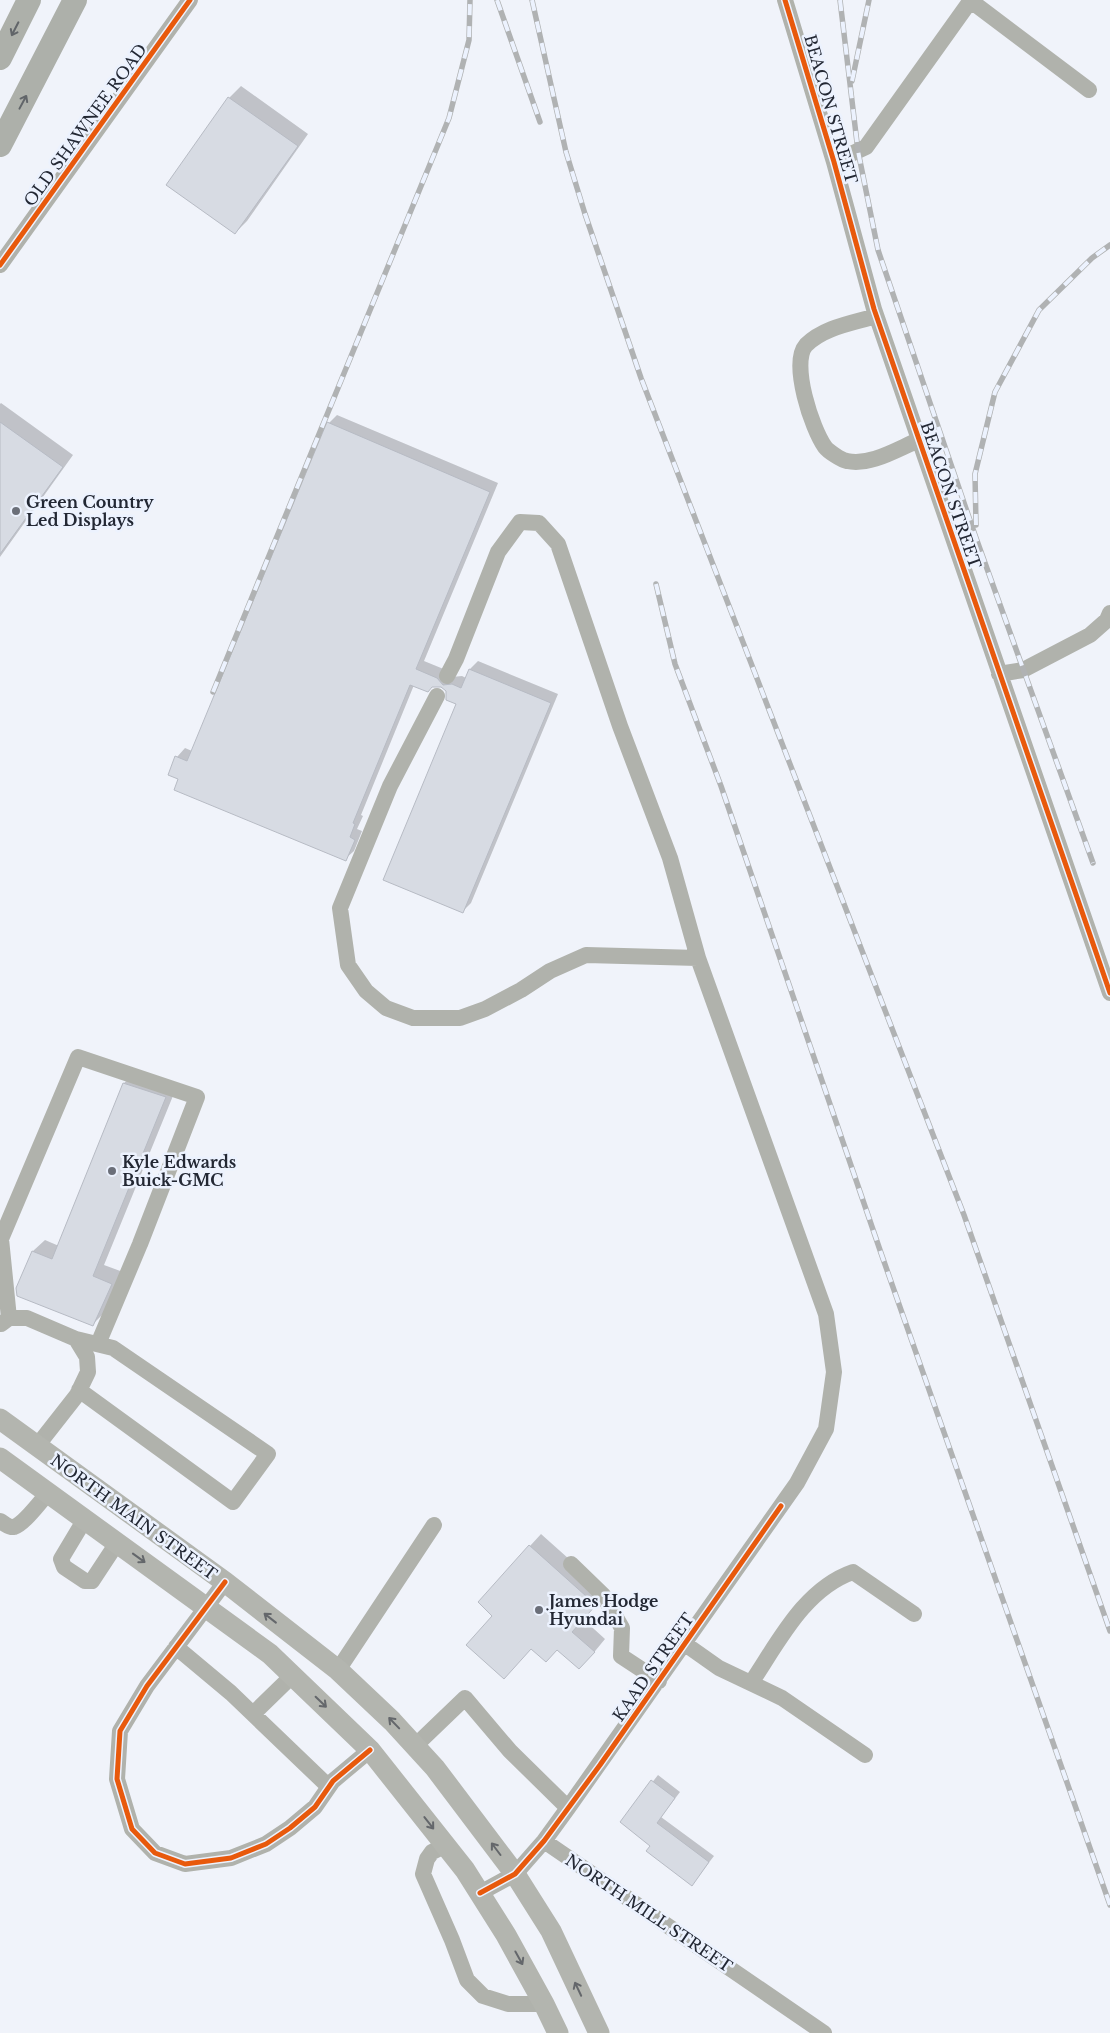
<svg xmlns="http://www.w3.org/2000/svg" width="1110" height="2033" font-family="'Libre Baskerville',serif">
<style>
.shadow{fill:#0003}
.building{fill:#d7dbe3;stroke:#b7bbc4}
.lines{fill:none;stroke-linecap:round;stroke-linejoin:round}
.minor{stroke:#b0b2ac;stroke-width:16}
.major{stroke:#b3b5af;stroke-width:21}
.highway{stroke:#adb0aa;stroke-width:24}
.rail-casing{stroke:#b0b2b3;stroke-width:5.5}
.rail{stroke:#ecf2fe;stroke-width:4;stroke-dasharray:11;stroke-linecap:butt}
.cycleway-casing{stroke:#ecf2fe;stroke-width:8}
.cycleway{stroke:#e8590c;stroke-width:5}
.oneway{stroke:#616569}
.oneway2{stroke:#64676b}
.poi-dot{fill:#6b6f79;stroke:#ecf2fe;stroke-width:2}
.labels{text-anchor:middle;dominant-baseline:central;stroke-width:5;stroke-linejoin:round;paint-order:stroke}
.street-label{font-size:16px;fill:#232834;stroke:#ecf2fe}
.poi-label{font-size:16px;font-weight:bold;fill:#232834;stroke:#ecf2fe;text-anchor:start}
</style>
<rect width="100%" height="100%" fill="#f0f3fa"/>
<!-- shadow -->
<path class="shadow" d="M241 86 308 134 247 221 235 233 167 185 229 98Z
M1 403 73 455 0 557V404Z
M337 415 498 483 424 661 446 670 452 677 462 676 466 678 470 669 478 661 558 694 471 903 463 911 458 703 443 686 414 685 361 815 363 816 357 829 362 831 354 851 345 859 180 778 177 757 185 748 192 751 329 423Z
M136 1072 177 1086 104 1265 123 1272 104 1313 93 1324 33 1251 45 1240 59 1246 124 1083Z
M541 1534 606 1592 583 1619 605 1639 591 1656 558 1649 494 1615 530 1546Z
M658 1775 680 1792 661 1817 714 1856 697 1878 622 1821Z"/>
<!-- building -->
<path class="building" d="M228 97 298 146 235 234 166 185Z
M0 422 63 467 0 554Z
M327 422 490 492 416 669 437 678 443 685 452 684 461 688 469 669 551 703 463 913 383 880 456 704 446 700V691L441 687H432L428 692 410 685 353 823 355 824 350 837 355 840 346 861 174 790 178 779 168 775 175 756 187 761Z
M123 1083 166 1097 93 1276 112 1284 93 1326 17 1296 16 1288 32 1251 52 1259Z
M529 1545 596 1605 572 1632 595 1652 579 1669 557 1650 546 1662 531 1649 504 1679 466 1645 492 1616 478 1602Z
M651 1780 675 1798 657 1823 709 1862 692 1886 646 1851 650 1846 620 1822Z"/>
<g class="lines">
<!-- minor -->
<path class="minor" d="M785 0 834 162 874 309 1110 993
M971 1 1089 90
M834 162 866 147 971 0
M0 265 190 0
M876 316C853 323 824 327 806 345 790 363 812 429 825 447 828 451 841 460 847 461 871 466 897 449 919 440
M999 674 1023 670 1090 635 1107 620 1110 613
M437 696 390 786 340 908 348 965 366 991 386 1008 413 1018H460L485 1009 521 990 550 971 586 955 698 958 670 858 620 726 558 544 539 523 520 522 498 552 456 659 447 676
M9 1318 1 1239 78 1057 197 1097 140 1244 98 1344
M1 1324 9 1318H27L76 1339 87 1357 88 1372 77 1395 37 1446
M76 1339 113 1348 268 1454 233 1502 79 1390
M85 1519 61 1559 64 1567 85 1581H92L117 1543
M0 1521C4 1523 9 1528 14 1527 24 1524 41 1501 48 1493
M571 1564 603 1595 622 1628 621 1656 659 1681
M225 1582 147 1686 120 1731 117 1779 132 1829 155 1853 185 1864 231 1858 266 1844 290 1828 315 1807 333 1781 370 1750
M685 1644 719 1668 782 1698 865 1755
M176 1647 231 1693 329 1787
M338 1670 434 1525
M751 1683C778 1643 804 1589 853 1572L914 1614
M253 1714 293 1675
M415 1746 465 1698 510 1751 568 1808
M544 1841 824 2033
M446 1845 432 1852 427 1859 423 1874 452 1940 467 1980 483 1996 508 2004H544
M480 1893 515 1874 544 1841 568 1808 797 1483 826 1429 834 1372 826 1314 698 958"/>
<!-- major -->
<path class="major" d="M0 1419 225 1582 338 1670 392 1721 435 1768 515 1874 551 1931 599 2033
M0 1458 270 1654 370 1750 465 1870 506 1935 544 2004 558 2033"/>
<!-- highway -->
<path class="highway" d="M0 58 29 0
M0 145 75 0"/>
<defs>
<path id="rail" d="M497 0 540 122
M532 0 566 152 585 214 641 378 964 1215 1110 1631
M840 0 858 151 878 250 976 538 1093 863
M852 81 869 0
M976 525 975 474 995 392 1039 310 1092 258 1110 245
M656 584 675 664 721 786 881 1253 1110 1905
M213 692 449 118 469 40 470 0"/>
</defs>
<!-- rail casing -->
<use href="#rail" class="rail-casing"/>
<!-- rail -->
<use href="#rail" class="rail"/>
<defs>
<path id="cycleway" d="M785 0 834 162 874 309 1110 993
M0 265 190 0
M225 1582 147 1686 120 1731 117 1779 132 1829 155 1853 185 1864 231 1858 266 1844 290 1828 315 1807 333 1781 370 1750
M480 1893 515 1874 544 1841 600 1765 781 1506"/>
</defs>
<!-- cycleway casing -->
<use href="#cycleway" class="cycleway-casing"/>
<!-- cycleway -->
<use href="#cycleway" class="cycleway"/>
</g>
<!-- one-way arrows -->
<defs><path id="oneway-shaft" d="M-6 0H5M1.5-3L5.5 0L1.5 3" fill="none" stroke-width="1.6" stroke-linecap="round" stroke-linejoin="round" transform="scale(1.25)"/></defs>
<g class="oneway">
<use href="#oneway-shaft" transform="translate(15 29) rotate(117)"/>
<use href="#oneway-shaft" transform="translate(23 102) rotate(-62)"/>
</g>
<g class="oneway2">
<use href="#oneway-shaft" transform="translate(139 1558) rotate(36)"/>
<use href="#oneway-shaft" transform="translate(270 1618) rotate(-142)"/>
<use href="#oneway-shaft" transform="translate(321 1702) rotate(44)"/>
<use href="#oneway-shaft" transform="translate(394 1723) rotate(-134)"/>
<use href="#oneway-shaft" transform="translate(429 1823) rotate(52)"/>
<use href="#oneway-shaft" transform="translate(496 1849) rotate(-127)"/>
<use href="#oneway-shaft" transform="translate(519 1958) rotate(61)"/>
<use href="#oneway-shaft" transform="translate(578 1989) rotate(-115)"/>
</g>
<!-- markers -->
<g class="poi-dot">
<circle cx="16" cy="511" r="5"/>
<circle cx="112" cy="1171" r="5"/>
<circle cx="539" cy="1610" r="5"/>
</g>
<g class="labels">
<!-- street labels -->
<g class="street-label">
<text transform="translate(831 109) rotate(74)">BEACON STREET</text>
<text transform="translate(85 125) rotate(-54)">OLD SHAWNEE ROAD</text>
<text transform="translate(951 495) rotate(71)">BEACON STREET</text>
<text transform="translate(134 1517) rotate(36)">NORTH MAIN STREET</text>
<text transform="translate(653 1667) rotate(-55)">KAAD STREET</text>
<text transform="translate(649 1913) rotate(34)">NORTH MILL STREET</text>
</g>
<!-- poi labels -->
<g class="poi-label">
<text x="26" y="502">Green Country<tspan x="26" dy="18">Led Displays</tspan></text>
<text x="122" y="1162">Kyle Edwards<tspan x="122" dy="18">Buick-GMC</tspan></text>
<text x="549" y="1601">James Hodge<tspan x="549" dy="18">Hyundai</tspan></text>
</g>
</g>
</svg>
